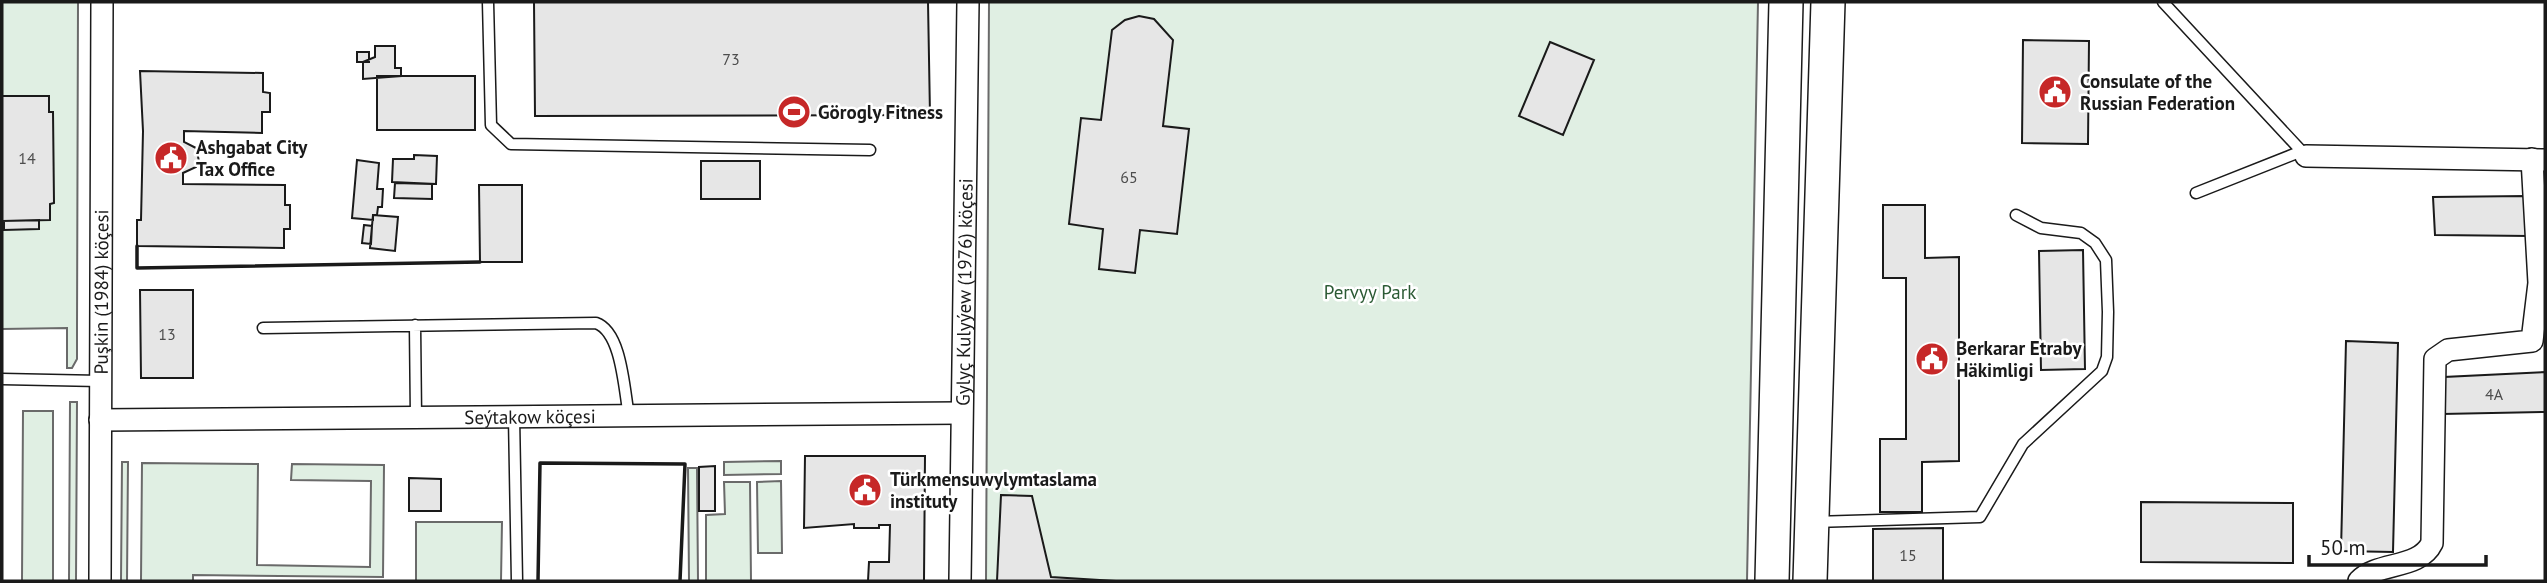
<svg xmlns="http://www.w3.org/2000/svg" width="2547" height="583" font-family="'PT Sans',sans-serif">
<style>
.green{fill:#e0efe3;stroke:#6a6a6a;stroke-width:2}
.building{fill:#e6e6e6;stroke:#1a1a1a;stroke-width:2}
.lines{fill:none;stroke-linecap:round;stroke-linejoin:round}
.service-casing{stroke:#1a1a1a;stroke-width:13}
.minor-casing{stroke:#1a1a1a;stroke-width:24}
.primary-casing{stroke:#1a1a1a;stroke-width:36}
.service{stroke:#fff;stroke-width:10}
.minor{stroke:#fff;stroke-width:21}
.primary{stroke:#fff;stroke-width:33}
.wall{stroke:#1a1a1a;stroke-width:3.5}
.labels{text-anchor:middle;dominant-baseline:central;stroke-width:5;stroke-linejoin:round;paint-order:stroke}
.number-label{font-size:16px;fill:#4d4d4d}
.poi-label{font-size:19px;font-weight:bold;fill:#1a1a1a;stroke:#fff;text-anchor:start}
.street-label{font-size:19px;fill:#1a1a1a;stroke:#fff}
.park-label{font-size:19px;fill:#2b5a34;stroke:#fff}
</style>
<rect width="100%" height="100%" fill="#fff"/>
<!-- green -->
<path class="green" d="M2 2H78L77 328V359L72 368H67V328L2 329Z
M989 2H1758L1747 581H986Z
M70 402H77L76 581H69Z
M23 411H53V581H22Z
M781 461V474L724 475V462Z
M122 462H128L127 581H121Z
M142 463 258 464 257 565 370 567 371 481 291 480 292 464 384 465 383 577 193 575V581H141Z
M688 468H697L698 581H689Z
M781 481 782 553H758L757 482Z
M724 482H750L751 581H706V515L725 514Z
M416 522H502L501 581H416Z"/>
<!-- building -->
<path class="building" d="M534 2H928L930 115 535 116Z
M1139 16 1154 19 1173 40 1163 126 1189 129 1177 234 1140 230 1135 273 1099 269 1103 229 1069 224 1081 118 1101 120 1112 30 1125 20Z
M2023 40 2089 41 2088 144 2022 143Z
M1550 42 1594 60 1563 135 1519 116Z
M375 46H395V68H401V76L363 79V62L375 57Z
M357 52H369V62H357Z
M140 71 263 73V92L270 93V112H262V133L184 131V142L196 148 199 161 196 167 183 173V184L285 185V205H290V229H284V248L137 246V220H141L143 131Z
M377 76H475V130H377Z
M2 96H49V112H53L54 203 50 204V220L2 221Z
M414 155 437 156 436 184 392 182 393 159H414Z
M357 160 379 163 377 189H383L382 207H378L377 215H373V220L352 218Z
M701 161H760V199H701Z
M395 183 432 184V199L394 198Z
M479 185H522V262H480Z
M2526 196 2529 236 2435 235 2433 197Z
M1883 205H1925V258L1959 257V461L1922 462V512H1880V439H1906V278H1883Z
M373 215 398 217 395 251 370 248Z
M39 220V229L4 230V221Z
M364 225 372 226 371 244 362 243Z
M2083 250 2085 369 2041 370 2039 251Z
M140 290H193V378H141Z
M2346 341 2398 343 2393 552 2341 551Z
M2545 372V412L2442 414 2444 377Z
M805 456H925L924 581H868L869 562H889L890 525H879V528H854V524L804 528Z
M715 466V511H699V467Z
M409 478 441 479V511H409Z
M1001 495 1032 496 1051 577 1116 581H997Z
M2141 502 2293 503V563L2141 562Z
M1943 528V581H1873V529Z"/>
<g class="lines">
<defs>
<path id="service" d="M488 2 491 125 511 144 870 150
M2163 2 2306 156
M2196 193 2302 151
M415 325 416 418
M263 328 596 323C622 332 624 390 629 416
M2 379 100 381
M514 417 517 581
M1814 522 1980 517 2023 444 2102 371 2107 357 2108 312 2106 260 2095 243 2081 233 2041 228 2016 215"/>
<g id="minor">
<path d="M2306 156 2545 160"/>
<path id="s1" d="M100 420 961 413"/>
<path id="s2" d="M100 581 102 2"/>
<path id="s3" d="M960 581 968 2"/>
<path d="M2359 581C2378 561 2419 570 2432 543L2435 359 2448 350 2532 341 2539 283 2532 159"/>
</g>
<path id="primary" d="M1772 581 1786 2
M1810 581 1828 2"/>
</defs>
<!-- service casing -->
<use href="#service" class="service-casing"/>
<!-- minor casing -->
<use href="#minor" class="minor-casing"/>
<!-- primary casing -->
<use href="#primary" class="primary-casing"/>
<!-- service -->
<use href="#service" class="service"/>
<!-- minor -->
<use href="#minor" class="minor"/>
<!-- primary -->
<use href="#primary" class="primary"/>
<!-- wall -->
<path class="wall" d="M137 246V268L480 262
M538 581 540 463 685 464 680 581"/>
</g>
<!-- icons -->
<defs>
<symbol id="civic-disc" viewBox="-11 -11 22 22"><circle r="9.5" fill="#c62828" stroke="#fff"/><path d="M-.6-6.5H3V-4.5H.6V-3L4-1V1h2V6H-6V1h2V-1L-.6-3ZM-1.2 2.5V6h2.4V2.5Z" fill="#fff"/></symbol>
<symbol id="stadium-disc" viewBox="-11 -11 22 22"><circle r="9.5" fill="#c62828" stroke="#fff"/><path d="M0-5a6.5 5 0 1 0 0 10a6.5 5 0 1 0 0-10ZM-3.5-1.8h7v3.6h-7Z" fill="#fff"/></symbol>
</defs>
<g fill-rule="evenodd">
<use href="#civic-disc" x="2036" y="73" width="38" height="38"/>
<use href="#stadium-disc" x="775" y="93" width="38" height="38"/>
<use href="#civic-disc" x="152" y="139" width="38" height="38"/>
<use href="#civic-disc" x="1913" y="340" width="38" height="38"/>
<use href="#civic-disc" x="846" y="471" width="38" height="38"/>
</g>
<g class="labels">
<!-- number labels -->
<g class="number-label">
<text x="731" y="59">73</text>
<text x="27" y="158">14</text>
<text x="1129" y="177">65</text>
<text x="167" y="334">13</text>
<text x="2494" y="394">4A</text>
<text x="1908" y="555">15</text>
</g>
<!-- poi labels -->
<g class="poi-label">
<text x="2080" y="81">Consulate of the<tspan x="2080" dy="22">Russian Federation</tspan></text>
<text x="818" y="112">Görogly Fitness</text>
<text x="196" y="147">Ashgabat City<tspan x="196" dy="22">Tax Office</tspan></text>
<text x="1956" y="348">Berkarar Etraby<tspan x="1956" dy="22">Häkimligi</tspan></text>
<text x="890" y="479">Türkmensuwylymtaslama<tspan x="890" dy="22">instituty</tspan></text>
</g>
<!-- street labels -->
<g class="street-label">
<text stroke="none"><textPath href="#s2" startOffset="289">Puşkin (1984) köçesi</textPath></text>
<text stroke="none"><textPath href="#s3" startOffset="289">Gylyç Kulyýew (1976) köçesi</textPath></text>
<text stroke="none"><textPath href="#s1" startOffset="430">Seýtakow köçesi</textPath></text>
</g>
<!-- park labels -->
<g class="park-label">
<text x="1370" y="292">Pervyy Park</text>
</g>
</g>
<!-- border -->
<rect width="2547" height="583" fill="none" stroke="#1a1a1a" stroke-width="7"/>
<!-- scale -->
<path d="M2309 555v10h177v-10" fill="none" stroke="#1a1a1a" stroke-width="3.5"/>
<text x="2320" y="555" font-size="21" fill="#1a1a1a" stroke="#ffffff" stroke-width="5" paint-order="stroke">50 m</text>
</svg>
